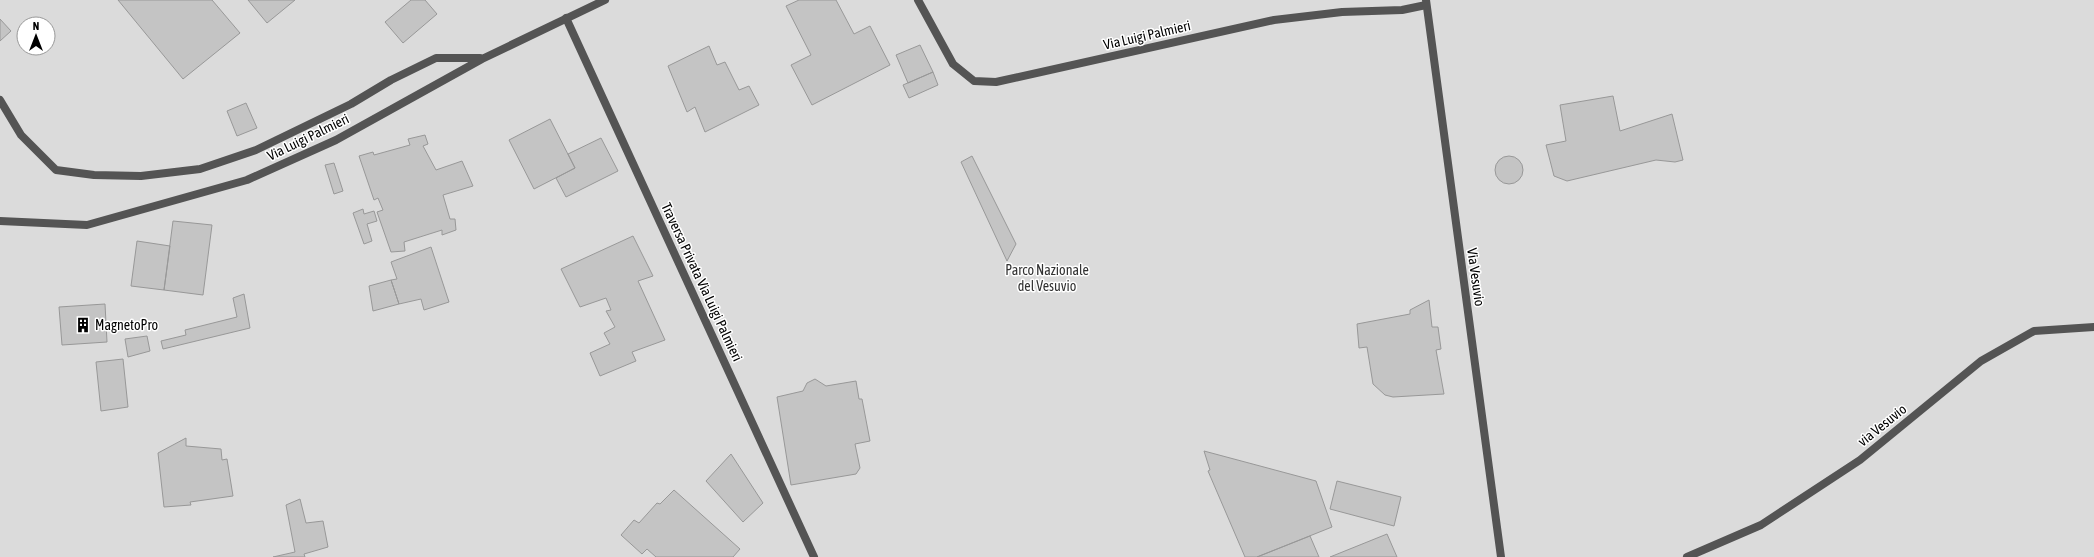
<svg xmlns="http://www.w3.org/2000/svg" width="2094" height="557" font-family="'Asap Condensed',sans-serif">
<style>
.green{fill:#dbdbdb;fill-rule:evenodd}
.building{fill:#c4c4c4;stroke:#989898}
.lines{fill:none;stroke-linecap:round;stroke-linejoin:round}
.service{stroke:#545454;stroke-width:8}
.minor{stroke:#545454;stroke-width:8}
.tertiary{stroke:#545454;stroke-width:8}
.labels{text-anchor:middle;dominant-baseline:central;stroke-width:3;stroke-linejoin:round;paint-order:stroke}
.street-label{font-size:14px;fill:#000;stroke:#fff}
.park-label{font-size:14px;fill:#323232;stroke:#fff}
.poi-label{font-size:14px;fill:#000;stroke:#fff;text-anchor:start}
</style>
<rect width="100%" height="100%" fill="#fff"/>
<!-- green -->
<path class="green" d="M0 0H2094V557H0ZM24 24H48V48H24Z"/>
<!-- building -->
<path class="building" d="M118 0H212L240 33 183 79Z
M248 0H295L267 23Z
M411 0H425L437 14 403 43 385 22Z
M799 0H836L854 34 870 26 890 65 812 105 791 65 811 55 786 6Z
M0 19 11 31 0 41Z
M920 45 933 72 908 83 896 55Z
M709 46 717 65 725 62 739 90 749 86 759 105 705 132 695 107 687 112 668 66Z
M933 72 938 85 909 98 903 85Z
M1613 96 1620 131 1672 114 1683 160 1675 162 1656 160 1567 181 1554 176 1546 145 1566 141 1560 105Z
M246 103 257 128 237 136 227 111Z
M550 119 575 168 534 189 509 140Z
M425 135 428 144 423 146 436 170 462 161 473 186 443 195 450 219H455L456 230 442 235V230L404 242 405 251 391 252 377 212 383 210 378 198 374 200 359 156 373 152 374 155 410 145 408 139Z
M601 138 618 171 566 197 556 178 575 168 568 154Z
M1495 170a14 14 0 1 1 28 0a14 14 0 1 1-28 0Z
M972 156 1016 244 1007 261 961 162Z
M334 163 343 191 334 194 325 165Z
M363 209 364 214 374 211 377 221 367 224 372 241 364 244 353 213Z
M173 221 212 225 203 295 164 290Z
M633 236 653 276 638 281 665 340 632 352 636 361 600 376 590 353 610 344 604 333 615 327 606 311 611 310 606 298 580 307 561 269Z
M137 241 170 246 164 290 131 286Z
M431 247 449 302 424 310 421 299 399 304 391 280 397 279 391 262Z
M391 280 399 304 373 311 369 286Z
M244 294 250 328 163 349 161 341 186 335 185 330 237 317 233 298Z
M1429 300 1432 327H1438L1441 349 1436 350 1444 394 1393 397 1385 395 1373 384 1367 347 1359 348 1357 324 1410 314V310Z
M105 304 107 342 62 345 59 307Z
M147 336 150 351 128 357 125 339Z
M123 359 128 407 101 411 96 362Z
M815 379 826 386 856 381 859 399H862L870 441 855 444 860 468 856 474 791 485 777 397 803 391 807 383Z
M186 438V446L221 449 222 460 227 459 233 496 190 502 191 505 164 507 158 453Z
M1204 451 1316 481 1332 527 1257 557H1245L1208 471 1210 470Z
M731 454 763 503 743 522 706 481Z
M1337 481 1401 497 1394 526 1330 509Z
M674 490 740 549 733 557H656L647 549 642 554 621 535 634 520 639 523 657 503 660 504Z
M300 499 306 523 323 521 328 547 304 554 305 557H273L295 552 286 505Z
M1387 534 1397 557H1330Z
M1310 536 1319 557H1257Z"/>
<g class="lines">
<!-- service -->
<path class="service" d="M1687 557 1761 525 1860 460 1981 361 2034 331 2094 327"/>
<!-- minor -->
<path class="minor" d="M918 0 953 64 974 81 996 82 1274 20 1342 12 1402 10 1426 5
M566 18 814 557
M0 100 21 135 56 170 94 175 141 176 200 169 256 150 351 104 391 80 436 58H480
M0 221 87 225 247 180 336 140 482 59 605 0"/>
<!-- tertiary -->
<path class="tertiary" d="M1426 0 1501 557"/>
</g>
<!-- icons -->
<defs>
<symbol id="building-bare" viewBox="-9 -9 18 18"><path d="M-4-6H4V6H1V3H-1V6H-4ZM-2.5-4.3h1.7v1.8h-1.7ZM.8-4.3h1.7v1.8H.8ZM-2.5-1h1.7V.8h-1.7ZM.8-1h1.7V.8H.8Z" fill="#000" stroke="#fff" stroke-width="2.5" paint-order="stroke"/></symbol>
</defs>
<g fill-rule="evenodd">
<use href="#building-bare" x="72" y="314" width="22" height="22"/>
</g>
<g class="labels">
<!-- street labels -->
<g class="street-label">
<text transform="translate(1147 35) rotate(-13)">Via Luigi Palmieri</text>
<text transform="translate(308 137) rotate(-26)">Via Luigi Palmieri</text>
<text transform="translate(1476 277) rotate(82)">Via Vesuvio</text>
<text transform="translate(702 282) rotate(65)">Traversa Privata Via Luigi Palmieri</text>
<text transform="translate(1882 425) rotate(-39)">via Vesuvio</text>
</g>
<!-- park labels -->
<g class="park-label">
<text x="1047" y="270">Parco Nazionale<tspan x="1047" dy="16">del Vesuvio</tspan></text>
</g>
<!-- poi labels -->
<g class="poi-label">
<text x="95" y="325">MagnetoPro</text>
</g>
</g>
<!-- north arrow -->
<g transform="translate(36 36)"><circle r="19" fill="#ffffff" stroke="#999999"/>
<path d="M0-3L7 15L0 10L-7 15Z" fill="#000000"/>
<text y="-6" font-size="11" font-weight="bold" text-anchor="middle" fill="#000000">N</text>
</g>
</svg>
